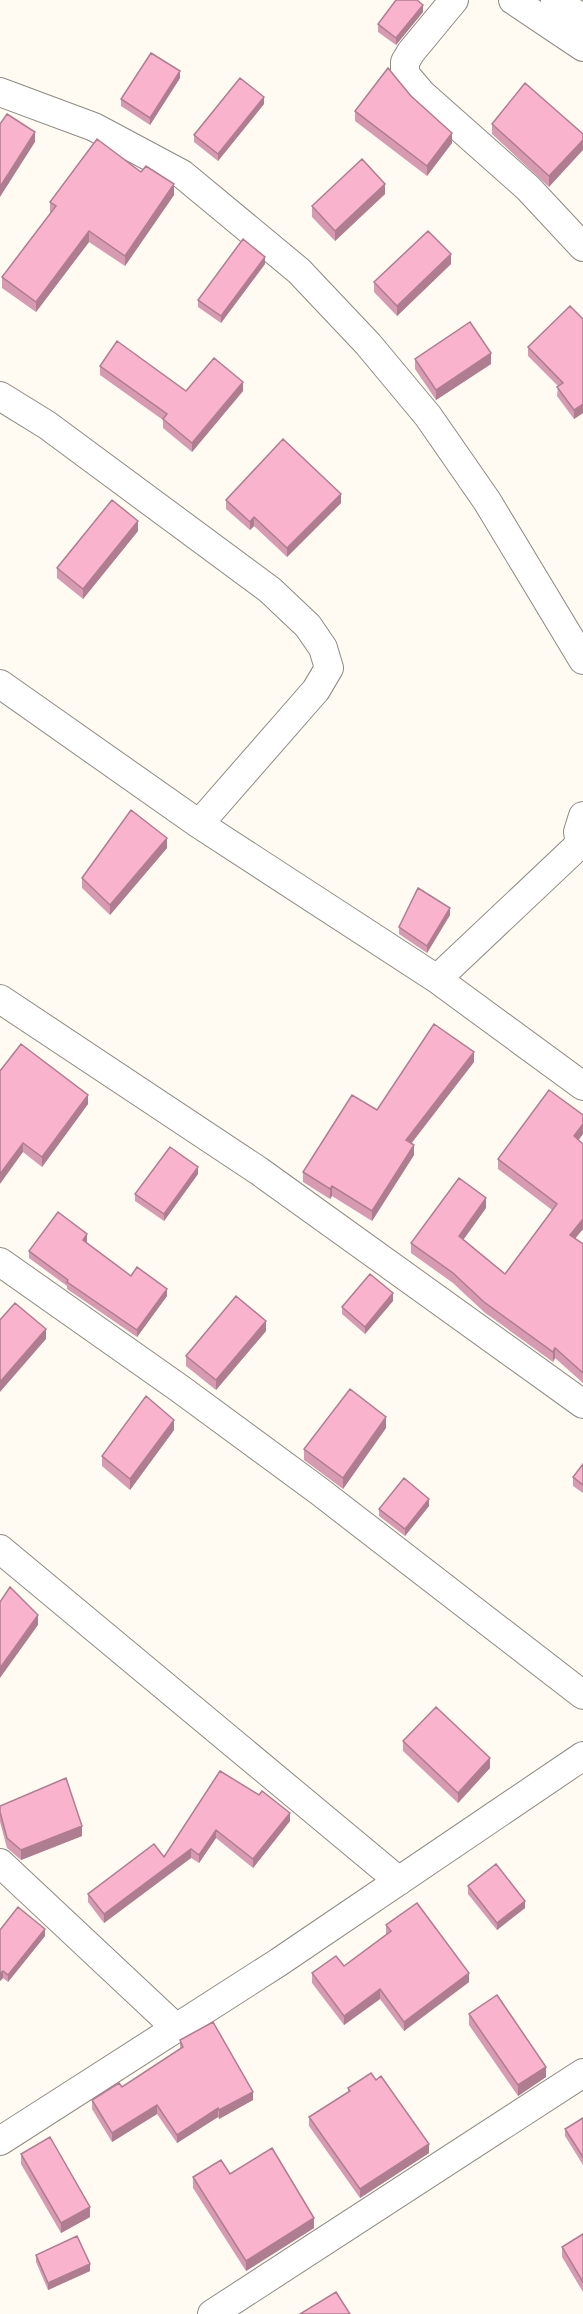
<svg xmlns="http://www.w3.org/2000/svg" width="583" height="2314" font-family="'Source Sans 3',sans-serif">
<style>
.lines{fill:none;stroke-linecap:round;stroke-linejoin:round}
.minor-casing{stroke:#8e8a82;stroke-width:30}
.minor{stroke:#fff;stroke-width:28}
.wall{fill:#d79ab0}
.shaded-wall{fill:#af7d90}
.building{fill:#fab3cd;stroke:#af7d90;stroke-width:1.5}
</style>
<rect width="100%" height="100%" fill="#fffbf3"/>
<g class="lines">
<defs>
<path id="minor" d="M454 0 411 52 405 62V74L422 94 528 188 583 247
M513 0 583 47
M555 0 583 19
M0 92 94 127 182 174 299 271 368 344 428 416 487 501 583 660
M0 396 47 425 270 590 308 626 323 648 329 668 316 690 199 824
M0 684 199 824 437 979 583 1086
M437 979 580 844 578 832 583 816
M0 999 259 1171 583 1404
M0 1262 179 1388 319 1491 583 1695
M0 1549 399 1881
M0 1863 175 2027
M0 2141 279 1962 583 1756
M212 2314 583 2073"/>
</defs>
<!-- minor casing -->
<use href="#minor" class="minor-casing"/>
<!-- minor -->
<use href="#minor" class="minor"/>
</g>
<!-- wall -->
<path class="wall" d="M423 12 396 45 378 32V24Z
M180 78 150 125 121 106V99Z
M411 96 452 143 427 176 355 121V111Z
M264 104 218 161 194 142V135Z
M492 124 583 134 549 187 492 134Z
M141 172 174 195 125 266 89 242 36 312 2 288V277L51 213 50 212V202Z
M385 194 335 241 312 217V206Z
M265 264 221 323 198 307V300Z
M451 264 397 316 374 292V282Z
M583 319V413L574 419 557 396 558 386 528 356V347Z
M415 359 491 364 436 400 415 369Z
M100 366 186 391H243L192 452 163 428V420L100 375Z
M226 500 341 503 287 557 254 526 250 530 226 509Z
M138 531 83 599 57 578V568Z
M167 848 110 915 82 888V878Z
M450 915 427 953 399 934V927Z
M474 1062 411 1144 414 1155 372 1221 332 1196 330 1199 303 1182V1172L377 1110Z
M0 1071 88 1104 42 1167 23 1152Z
M583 1115V1134L578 1140 583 1144V1229L575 1238 583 1244V1383L555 1358 553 1362 484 1312 453 1283 411 1253V1243L486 1208 463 1239 505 1274 552 1210 498 1169V1159Z
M198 1174 164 1221 135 1201V1194Z
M87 1241 86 1242 131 1276 167 1296 137 1337 67 1289V1286L29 1258V1251Z
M393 1301 365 1334 342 1314V1307Z
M266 1331 216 1390 186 1366V1356Z
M386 1428 343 1489 304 1460V1449Z
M174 1430 130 1490 102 1466V1456Z
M583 1464V1493L573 1486V1477Z
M429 1506 405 1536 379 1516V1509Z
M403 1741 490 1768 458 1803 403 1751Z
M220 1771 290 1821 253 1868 216 1838 199 1863 191 1858 104 1923 88 1902V1894L164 1857Z
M0 1806 82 1836 21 1860 7 1848 0 1822Z
M468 1886 525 1908 497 1930 468 1894Z
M386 1925 469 1982 404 2031 380 1999 344 2025 312 1983V1973L344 1966 386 1935Z
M0 1930 45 1936 8 1982 3 1978 0 1981Z
M469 2014 546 2077 518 2096 469 2025Z
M180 2040 253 2100 219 2119 218 2117 177 2143 157 2114 112 2142 92 2109V2100L122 2087 180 2049Z
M348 2088 429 2153 360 2198 309 2126V2117L348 2092Z
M583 2118V2165L565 2136V2129Z
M21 2154 90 2217 61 2233 21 2164Z
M230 2174 314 2228 246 2271 193 2188V2177Z
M583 2234V2292L562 2257V2247Z
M36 2255 90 2271 48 2290 36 2262Z"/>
<!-- shaded-wall -->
<path class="shaded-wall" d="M423 5V12L396 45V38Z
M180 71V78L150 125V118Z
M264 97V104L218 161V154Z
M35 132V142L0 197V187Z
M452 133V143L427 176V166Z
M583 140V150L549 187V176Z
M174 184V195L125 266V256Z
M385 184V194L335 241V231Z
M89 231V242L36 312V302Z
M451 254V264L397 316V306Z
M265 257V264L221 323V316Z
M491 353V364L436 400V390Z
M243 382V391L192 452V443Z
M583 404V413L574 419V410Z
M341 494V503L287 557V548Z
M254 517V526L250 530V522Z
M138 521V531L83 599V589Z
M167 838V848L110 915V905Z
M450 908V915L427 953V946Z
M474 1052V1062L406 1150V1140Z
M88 1095V1104L42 1167V1157Z
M583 1124V1134L574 1146V1136Z
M23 1143V1152L0 1184V1174Z
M414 1145V1155L372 1221V1211Z
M198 1167V1174L164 1221V1214Z
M332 1186V1196L330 1199V1189Z
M486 1198V1208L459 1246V1236Z
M583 1219V1229L570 1245V1235Z
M87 1234V1241L83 1247V1240Z
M167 1289V1296L137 1337V1330Z
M393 1293V1301L365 1334V1327Z
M266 1321V1331L216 1390V1380Z
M46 1329V1339L0 1392V1382Z
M555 1348V1358L553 1362V1352Z
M386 1417V1428L343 1489V1478Z
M174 1420V1430L130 1490V1479Z
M429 1499V1506L405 1536V1529Z
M38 1615V1625L0 1678V1668Z
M490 1758V1768L458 1803V1793Z
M290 1813V1821L253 1868V1859Z
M82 1826V1836L21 1860V1850Z
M216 1830V1838L199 1863V1855Z
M191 1849V1858L104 1923V1914Z
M525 1901V1908L497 1930V1923Z
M45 1929V1936L8 1982V1975Z
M3 1971V1978L0 1981V1974Z
M469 1973V1982L404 2031V2022Z
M380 1989V1999L344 2025V2016Z
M546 2067V2077L518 2096V2085Z
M253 2092V2100L219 2119V2110Z
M157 2105V2114L112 2142V2133Z
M218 2108V2117L177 2143V2135Z
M429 2144V2153L360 2198V2189Z
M90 2207V2217L61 2233V2223Z
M314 2218V2228L246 2271V2261Z
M90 2264V2271L48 2290V2283Z"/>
<!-- building -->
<path class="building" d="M396 0H417L423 5 396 38 378 24Z
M151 53 180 71 150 118 121 99Z
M388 68 411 96 452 133 427 166 355 111Z
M240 78 264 97 218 154 194 135Z
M525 83 583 134V140L549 176 492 124Z
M7 114 35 132 0 187V124Z
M97 139 141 172 146 166 174 184 125 256 89 231 36 302 2 277 56 206 50 202Z
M362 159 385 184 335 231 312 206Z
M428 231 451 254 397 306 374 282Z
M243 239 265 257 221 316 198 300Z
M570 306 583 319V404L574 410 557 387 563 383 528 347Z
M470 322 491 353 436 390 415 359Z
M117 341 186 391 214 358 243 382 192 443 163 419 167 414 100 366Z
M283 439 341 494 287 548 254 517 250 522 226 500Z
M112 500 138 521 83 589 57 568Z
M131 810 167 838 110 905 82 878Z
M418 888 450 908 427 946 399 927Z
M434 1024 474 1052 406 1140 414 1145 372 1211 332 1186 330 1189 303 1172 352 1095 377 1110Z
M21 1044 88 1095 42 1157 23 1143 0 1174V1071Z
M549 1090 583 1115V1124L574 1136 583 1144V1219L570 1235 583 1244V1373L555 1348 553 1352 484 1302 453 1273 411 1243 459 1178 486 1198 459 1236 505 1274 557 1204 498 1159Z
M170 1147 198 1167 164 1214 135 1194Z
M58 1212 87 1234 83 1240 131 1276 137 1267 167 1289 137 1330 67 1282 68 1280 29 1251Z
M370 1274 393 1293 365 1327 342 1307Z
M236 1296 266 1321 216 1380 186 1356Z
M15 1303 46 1329 0 1382V1320Z
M350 1389 386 1417 343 1478 304 1449Z
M146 1396 174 1420 130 1479 102 1456Z
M583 1464V1485L573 1477Z
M404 1478 429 1499 405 1529 379 1509Z
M10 1587 38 1615 0 1668V1602Z
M436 1707 490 1758 458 1793 403 1741Z
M220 1771 259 1795 262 1791 290 1813 253 1859 216 1830 199 1855 191 1849 104 1914 88 1894 154 1844 164 1857Z
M66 1778 82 1826 21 1850 7 1838 0 1812V1806Z
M496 1864 525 1901 497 1923 468 1886Z
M417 1903 469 1973 404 2022 380 1989 344 2016 312 1973 336 1956 344 1966 391 1931 386 1925Z
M18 1907 45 1929 8 1975 3 1971 0 1974V1930Z
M497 1995 546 2067 518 2085 469 2014Z
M213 2022 253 2092 219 2110 218 2108 177 2135 157 2105 112 2133 92 2100 119 2083 122 2087 183 2047 180 2040Z
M371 2073 376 2080 381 2076 429 2144 360 2189 309 2117 350 2091 348 2088Z
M583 2118V2157L565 2129Z
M50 2137 90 2207 61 2223 21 2154Z
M272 2148 314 2218 246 2261 193 2177 221 2160 230 2174Z
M583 2234V2282L562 2247Z
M77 2236 90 2264 48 2283 36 2255Z
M336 2292 350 2314H300Z"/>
</svg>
